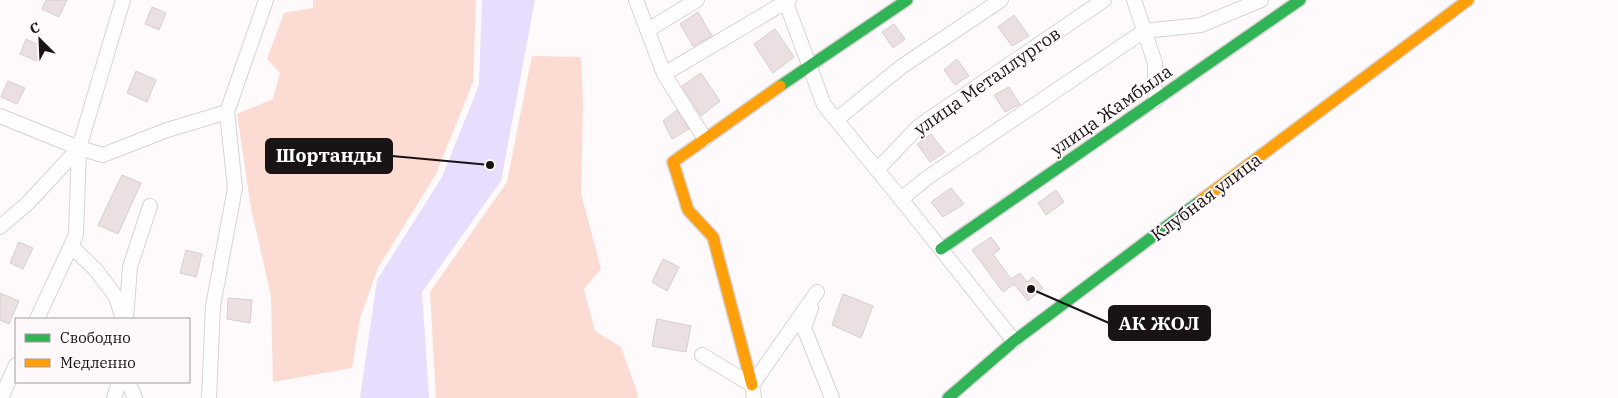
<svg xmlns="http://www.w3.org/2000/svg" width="1618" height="398" font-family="'IBM Plex Serif',serif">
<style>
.green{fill:#fcdbd2}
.water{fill:#e6defc}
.building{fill:#ebdfe1;stroke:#d5cfd1}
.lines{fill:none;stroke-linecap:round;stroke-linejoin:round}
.street-casing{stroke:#d8d3d5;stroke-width:16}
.fast-casing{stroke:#d8d3d5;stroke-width:14}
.slow-casing{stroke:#d8d3d5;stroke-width:14}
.street{stroke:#fffefe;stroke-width:14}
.fast{stroke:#30b455;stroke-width:11}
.slow{stroke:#ff9f0a;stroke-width:11}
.labels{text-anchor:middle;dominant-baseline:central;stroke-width:4;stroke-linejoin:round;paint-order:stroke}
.street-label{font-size:18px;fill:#191316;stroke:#fff8fb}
.leader{fill:none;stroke:#191316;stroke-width:2}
.callout-dot{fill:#191316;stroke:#fff8fb;stroke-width:2}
.callout{fill:#191316;stroke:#191316;stroke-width:2}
.callout-label{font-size:19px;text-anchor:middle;font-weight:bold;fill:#fff}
</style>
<rect width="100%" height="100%" fill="#fef9fb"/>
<!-- green -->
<path class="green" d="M313 0H476L473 82 436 174 378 268 360 318 352 368 273 382 271 296 251 208 237 114 273 99 280 73 267 59 284 13 313 8Z
M532 56 581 57 583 104 581 193 601 269 584 289 595 331 621 347 638 395 637 398H436L430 292 507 182Z"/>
<!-- water -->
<path class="water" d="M482 0H535L501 181 422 292 429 398H360L377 280 442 177 479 85Z"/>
<!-- building -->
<path class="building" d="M46 0H67L59 17 42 9Z
M152 7 166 13 159 30 145 24Z
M698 12 712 36 693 46 680 24Z
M1014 15 1029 36 1012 46 998 27Z
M894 24 905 39 893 48 882 32Z
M775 29 794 57 773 73 754 44Z
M26 39 43 47 37 61 20 54Z
M957 59 969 76 955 85 944 70Z
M136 71 156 80 147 102 127 93Z
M701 73 720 101 701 116 682 86Z
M8 81 25 88 17 104 1 97Z
M1009 87 1020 104 1005 112 994 95Z
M677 110 689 129 672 139 663 121Z
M931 134 945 152 930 162 917 144Z
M122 175 141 183 118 234 98 225Z
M951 188 964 204 943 217 931 202Z
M1056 190 1064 202 1046 215 1038 203Z
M991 237 1000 249 993 254 1011 279 1020 273 1027 282 1033 277 1043 288 1028 301 1014 284 1003 292 972 250Z
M19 242 33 248 23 269 10 263Z
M186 250 202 254 196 277 180 273Z
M663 259 679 267 667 291 652 282Z
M0 293 19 301 9 324 0 320Z
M843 294 873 306 861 338 832 325Z
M228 298 252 300 250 323 227 319Z
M657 319 691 326 686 352 652 346Z"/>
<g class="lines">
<defs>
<path id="street" d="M636 0 664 74 705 139
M785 0 824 105 901 199 1014 341
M1134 0 1155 63V101
M648 30 697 0
M664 74 789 0
M0 116 79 148 103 155 167 130 227 112
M836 120 901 67 1001 0
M877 170 919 126 1104 0
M901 199 927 178 1144 31 1201 25 1261 0
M0 227 27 204 79 148
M71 246 96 270 116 297 123 319
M811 308 804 328 832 398
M37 319 76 235 79 148 123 0
M126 319 130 267 150 206
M702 355 752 385
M128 382 135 398
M1 398 16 365
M114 398 119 382
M209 398 213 306 235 188 227 112 266 0
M754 398 752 385 817 292"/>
<path id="fast" d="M780 86 907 0
M941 249 1300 0
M948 398 1014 341 1200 201"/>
<path id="slow" d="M1200 201 1468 0
M752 385 713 237 688 210 673 162 780 86"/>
</defs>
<!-- street casing -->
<use href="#street" class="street-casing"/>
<!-- fast casing -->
<use href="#fast" class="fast-casing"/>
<!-- slow casing -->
<use href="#slow" class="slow-casing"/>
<!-- street -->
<use href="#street" class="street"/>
<!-- fast -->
<use href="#fast" class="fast"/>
<!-- slow -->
<use href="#slow" class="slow"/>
</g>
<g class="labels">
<!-- street labels -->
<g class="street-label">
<text transform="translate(987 81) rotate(-35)">улица Металлургов</text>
<text transform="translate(1111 110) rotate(-35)">улица Жамбыла</text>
<text transform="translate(1206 197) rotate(-37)">Клубная улица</text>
</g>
</g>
<!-- callouts -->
<path class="leader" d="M490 165L392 156M1031 289L1109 323"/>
<g class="callout-dot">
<circle cx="490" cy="165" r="5"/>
<circle cx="1031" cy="289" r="5"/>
</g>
<g class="callout">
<rect x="266" y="139" width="126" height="34" rx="5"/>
<rect x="1109" y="306" width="101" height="34" rx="5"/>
</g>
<g class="callout-label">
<text x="329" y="162">Шортанды</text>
<text x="1159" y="330">АК ЖОЛ</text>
</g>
<!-- legend -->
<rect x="15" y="318" width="175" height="65" fill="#fff8fb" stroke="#a39c9f"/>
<rect x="25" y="334" width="25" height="8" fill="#30b455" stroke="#a39c9f"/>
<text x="60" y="343" font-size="15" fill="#191316">Свободно</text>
<rect x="25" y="359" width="25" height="8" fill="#ff9f0a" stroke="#a39c9f"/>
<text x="60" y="368" font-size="15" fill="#191316">Медленно</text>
<!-- north arrow -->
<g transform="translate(40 40) rotate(336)" stroke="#fff8fb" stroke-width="4" paint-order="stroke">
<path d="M0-4L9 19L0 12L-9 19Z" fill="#191316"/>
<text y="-8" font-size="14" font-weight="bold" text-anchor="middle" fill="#191316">С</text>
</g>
</svg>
